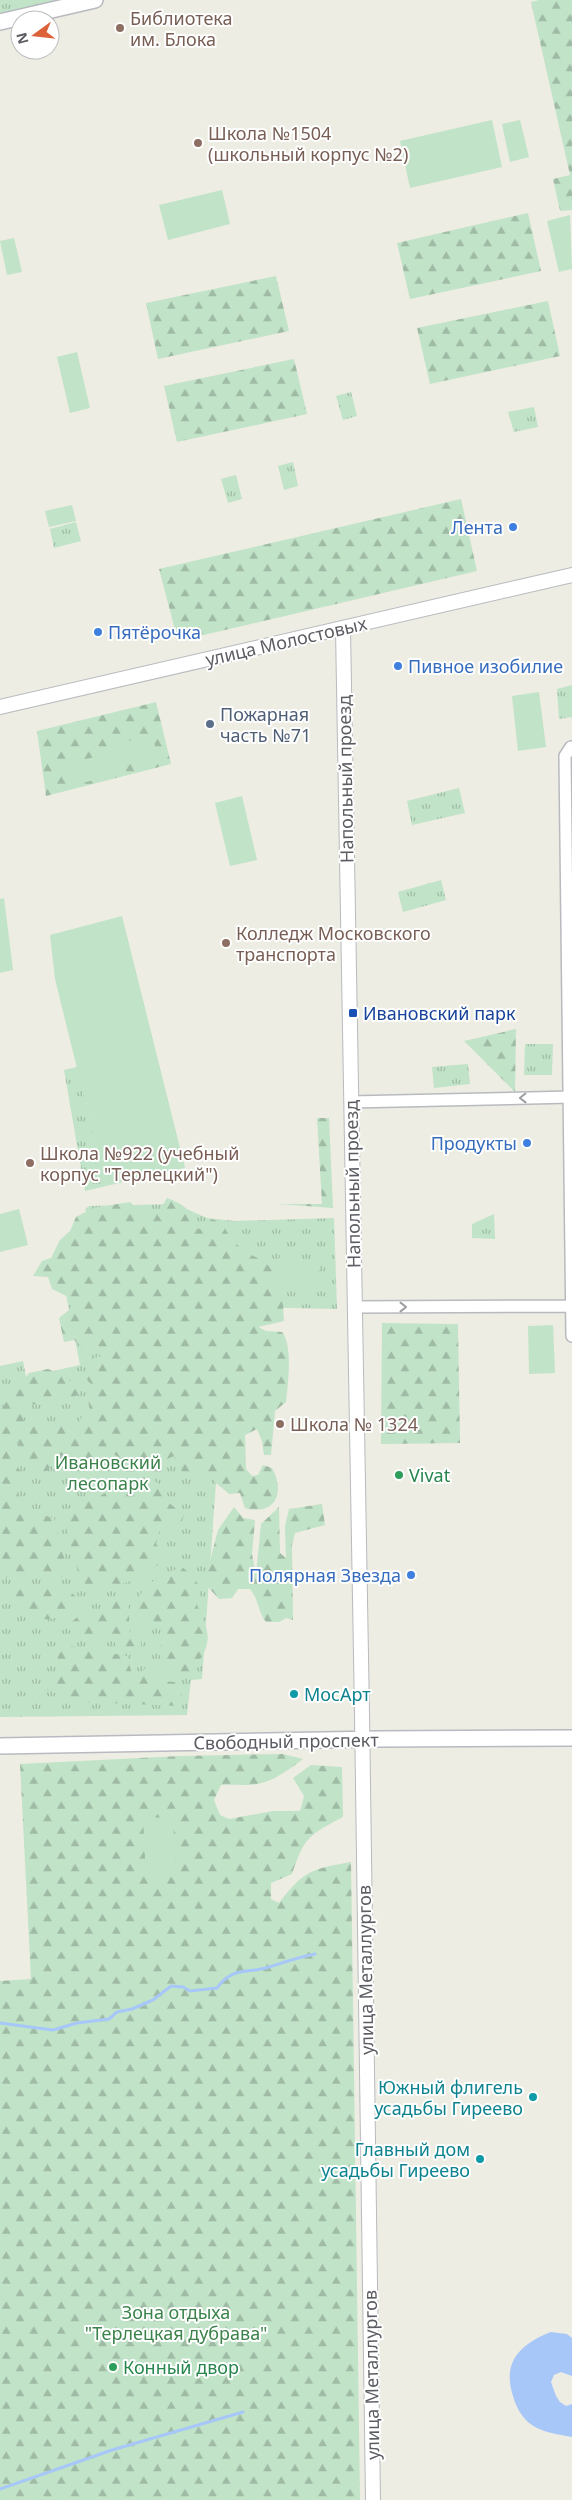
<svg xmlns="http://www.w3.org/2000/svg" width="572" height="2500" font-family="'Noto Sans',sans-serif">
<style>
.grass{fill:url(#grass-tufts)}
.forest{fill:url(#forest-firs)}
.garden{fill:#c1e3c7}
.water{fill:#a7c7f9}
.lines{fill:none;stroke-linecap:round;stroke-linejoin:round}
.stream{stroke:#a7c7f9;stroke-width:3}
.minor-casing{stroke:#b8babf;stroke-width:14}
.tertiary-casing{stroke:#b8babf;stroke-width:16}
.secondary-casing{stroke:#b9bac1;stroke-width:18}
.minor{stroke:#fff;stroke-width:11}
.tertiary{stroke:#fff;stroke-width:14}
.secondary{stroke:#fff;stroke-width:15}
.oneway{stroke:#9d9ea1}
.education-dot{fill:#8d6e63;stroke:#fff;stroke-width:2}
.shop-dot{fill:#3f7fe0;stroke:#fff;stroke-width:2}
.service-dot{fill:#5c6f8a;stroke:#fff;stroke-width:2}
.transit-dot{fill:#1a4fb4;stroke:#fff;stroke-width:2}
.leisure-dot{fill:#2e9e5b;stroke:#fff;stroke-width:2}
.culture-dot{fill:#0f9aa8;stroke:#fff;stroke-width:2}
.labels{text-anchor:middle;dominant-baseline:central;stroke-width:4;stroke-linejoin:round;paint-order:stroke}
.education-label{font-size:18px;fill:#785e54;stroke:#fff;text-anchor:start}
.shop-label{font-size:18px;fill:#366cbe;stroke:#fff;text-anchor:end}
.street-label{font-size:18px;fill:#5b5d63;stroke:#fff}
.service-label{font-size:18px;fill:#4e5e75;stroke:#fff;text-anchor:start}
.transit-label{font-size:18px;fill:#164399;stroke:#fff;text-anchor:start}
.park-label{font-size:18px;fill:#3b824b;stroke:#fff}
.leisure-label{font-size:18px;fill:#27864d;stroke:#fff;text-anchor:start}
.culture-label{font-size:18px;fill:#0d838f;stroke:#fff;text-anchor:end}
</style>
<defs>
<pattern id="grass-tufts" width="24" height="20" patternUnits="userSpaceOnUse" patternTransform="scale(1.25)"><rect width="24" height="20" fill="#c1e3c7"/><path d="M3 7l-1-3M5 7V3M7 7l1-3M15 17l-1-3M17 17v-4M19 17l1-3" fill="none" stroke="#a0bba5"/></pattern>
<pattern id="forest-firs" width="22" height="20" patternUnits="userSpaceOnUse" patternTransform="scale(1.25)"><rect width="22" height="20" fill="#c1e3c7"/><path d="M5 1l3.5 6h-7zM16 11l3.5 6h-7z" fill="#a0bba5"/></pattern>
</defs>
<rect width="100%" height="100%" fill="#edede3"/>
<!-- grass -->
<path class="grass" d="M0 0H68L0 16Z
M351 392 357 416 343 420 336 396Z
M534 407 538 427 514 432 508 412Z
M293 462 298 486 284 490 278 466Z
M236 475 242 499 228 503 221 479Z
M76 522 81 541 54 548 50 529Z
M572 685V717L559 719 557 689Z
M459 788 465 813 412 825 407 801Z
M441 880 446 900 403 912 398 892Z
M525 1044H553L552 1075H524Z
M468 1064 470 1084 434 1088 432 1067Z
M77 1067 106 1186 85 1191 64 1070Z
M175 1204 207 1218 235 1221 334 1218 337 1309 246 1307 217 1468 202 1679 191 1680 187 1715 0 1717V1366L23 1361 26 1377 80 1365 60 1264 87 1213 85 1209 89 1206Z
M494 1214 495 1239 472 1238V1224Z"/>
<!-- forest -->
<path class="forest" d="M539 0H572V210L560 211 553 179 570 175 531 2Z
M528 213 541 271 410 299 397 243Z
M276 276 289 331 158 359 146 303Z
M548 301 560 356 430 384 417 328Z
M294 359 307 414 177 442 164 386Z
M461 499 477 571 178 641 159 569Z
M156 702 171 764 46 796 37 731Z
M516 1029 515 1092 464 1041Z
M317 1118H329L333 1208 279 1204H322Z
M167 1198C183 1204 193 1210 196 1228L205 1230 211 1219 222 1222C227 1234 235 1244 246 1252 252 1256 260 1258 266 1263 282 1279 283 1300 284 1321L258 1327 266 1331 282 1332C293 1345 288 1384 286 1402L275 1411 271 1455H264L262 1441 257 1429 245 1435 246 1469 252 1476 258 1475 263 1465 272 1468C286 1493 275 1516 245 1508L240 1493 229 1494 216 1483 210 1474 191 1478 179 1469 174 1456 167 1459 162 1479 149 1471 128 1474 116 1466 119 1457 106 1451 94 1465 72 1468 68 1460H56L47 1471 34 1473 21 1462 19 1443 9 1437 0 1441V1410L29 1373 48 1369 53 1371 75 1384 80 1394C64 1402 36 1410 21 1400L25 1412 23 1424 47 1428 77 1424 82 1417 94 1414 89 1407 88 1395 95 1388 87 1380 89 1369 83 1361 109 1354 98 1348 87 1351 74 1340 64 1342 59 1318 74 1306 73 1299 52 1289 48 1277 33 1276 42 1261 51 1258 60 1240 70 1231 76 1217 93 1208 130 1202 140 1211H155L161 1220V1208Z
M382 1323 458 1324 460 1443 381 1444Z
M8 1443 15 1447V1465L23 1474 15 1479 13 1487C24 1509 30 1512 54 1518L67 1572 64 1578 52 1574 37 1578 25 1571 14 1577 0 1578V1447Z
M147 1476 163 1487 168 1502 184 1515 179 1531 171 1526 159 1532 156 1544 164 1552 163 1561C136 1582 122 1587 87 1587L79 1576 63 1516C72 1505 80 1500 94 1501 111 1487 126 1480 147 1476Z
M322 1504 325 1525 295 1533 292 1545 293 1620 286 1618 279 1622H266C257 1610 260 1602 250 1589H238L232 1598 219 1599 208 1587 205 1580 218 1530 234 1507 243 1518 255 1520 252 1554 256 1575 261 1524 279 1507 280 1553 286 1558 285 1526 289 1509Z
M182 1567C197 1579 203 1586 197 1605 212 1637 212 1643 192 1672H168L160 1660 162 1628 153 1623 138 1627C137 1619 135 1609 137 1603 143 1582 164 1574 182 1567Z
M23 1587C44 1587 63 1581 78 1599L77 1609C55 1621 41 1623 17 1612L11 1597Z
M126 1599C131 1610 128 1622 130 1634L142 1635 141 1646 132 1647 127 1650 115 1649V1642L70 1631 68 1625 82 1613 88 1616 104 1612 112 1601Z
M56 1643 127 1656 132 1674 139 1678 145 1668 164 1681 182 1683 181 1706 83 1702 47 1690 62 1673 58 1663Z
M283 1754 303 1759C290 1769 274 1781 257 1784 248 1786 233 1784 221 1785L214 1800 220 1815 229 1819 273 1811H300L304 1796 293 1778 311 1765 342 1767 343 1817C308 1836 305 1836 292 1874L271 1883V1899L279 1903C304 1870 312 1869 351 1862L360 2500H0V1981L31 1979 20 1764 180 1756Z"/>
<!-- garden -->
<path class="garden" d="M492 120 502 167 410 188 400 141Z
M520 120 529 157 510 162 502 124Z
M222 190 230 224 168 240 159 205Z
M570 215 572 269 559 272 547 221Z
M14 238 22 272 7 275 0 241Z
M77 352 90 408 70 413 57 357Z
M72 505 76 521 49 527 45 511Z
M539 692 546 747 518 751 512 696Z
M152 735 158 757 114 768 108 746Z
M108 754 114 775 70 786 65 764Z
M242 796 257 860 230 866 215 803Z
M4 898 13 970 0 973V899Z
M122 916 185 1168 106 1186 55 979 50 935Z
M19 1209 28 1245 0 1252V1214Z
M281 1253 320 1266 312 1291 304 1293 276 1285 273 1277Z
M553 1325 555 1373 529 1374 528 1326Z
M173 1817 176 1877 146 1878 143 1818Z"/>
<!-- water -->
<path class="water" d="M551 2332 567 2334 572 2338V2376L561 2372 554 2375 551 2382 556 2396 560 2402 566 2406 572 2404V2437C557 2434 537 2432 526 2420 520 2414 515 2404 513 2396 502 2362 520 2344 551 2332Z"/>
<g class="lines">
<!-- stream -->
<path class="stream" d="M0 2023 53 2030 77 2023 109 2019 117 2012 132 2009 153 2000 171 1986 183 1987 190 1991 217 1988C233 1966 248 1974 269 1967 285 1962 299 1957 315 1954
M0 2489 112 2450 243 2412"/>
<defs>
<path id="minor" d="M571 747 565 756 572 1336
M351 1102 572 1097
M354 1307 572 1306"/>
<path id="tertiary" d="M343 629 362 1713 373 2500
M0 707 572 575"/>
<path id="secondary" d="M0 22 95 0
M0 1746 378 1739 572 1738"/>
</defs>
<!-- minor casing -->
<use href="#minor" class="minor-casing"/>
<!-- tertiary casing -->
<use href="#tertiary" class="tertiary-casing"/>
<!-- secondary casing -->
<use href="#secondary" class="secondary-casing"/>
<!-- minor -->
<use href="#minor" class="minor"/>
<!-- tertiary -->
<use href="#tertiary" class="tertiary"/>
<!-- secondary -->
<use href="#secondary" class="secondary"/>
</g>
<!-- one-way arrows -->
<defs><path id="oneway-chevron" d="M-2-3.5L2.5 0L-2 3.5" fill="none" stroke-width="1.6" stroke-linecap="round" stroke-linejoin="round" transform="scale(1.25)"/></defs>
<g class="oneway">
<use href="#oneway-chevron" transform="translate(523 1098) rotate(179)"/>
<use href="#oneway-chevron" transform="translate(403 1307)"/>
</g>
<!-- markers -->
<g class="education-dot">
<circle cx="120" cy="28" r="5"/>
<circle cx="198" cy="143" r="5"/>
<circle cx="226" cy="943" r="5"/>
<circle cx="30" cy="1163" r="5"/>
<circle cx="280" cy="1424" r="5"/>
</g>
<g class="shop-dot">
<circle cx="513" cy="527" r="5"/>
<circle cx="98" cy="632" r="5"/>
<circle cx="398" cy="666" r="5"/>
<circle cx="527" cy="1143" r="5"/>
<circle cx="411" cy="1575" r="5"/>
</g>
<circle class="service-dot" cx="210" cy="724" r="5"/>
<rect class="transit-dot" x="348" y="1008" width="10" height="10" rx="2.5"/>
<g class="leisure-dot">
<circle cx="399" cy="1475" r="5"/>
<circle cx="113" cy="2367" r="5"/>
</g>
<g class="culture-dot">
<circle cx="294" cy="1694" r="5"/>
<circle cx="533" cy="2097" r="5"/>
<circle cx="480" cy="2159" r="5"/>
</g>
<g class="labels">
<!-- education labels -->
<g class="education-label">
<text x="130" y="18">Библиотека<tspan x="130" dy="21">им. Блока</tspan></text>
<text x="208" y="133">Школа №1504<tspan x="208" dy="21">(школьный корпус №2)</tspan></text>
<text x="236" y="933">Колледж Московского<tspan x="236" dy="21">транспорта</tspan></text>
<text x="40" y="1153">Школа №922 (учебный<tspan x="40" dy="21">корпус "Терлецкий")</tspan></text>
<text x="290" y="1424">Школа № 1324</text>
</g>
<!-- shop labels -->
<g class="shop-label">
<text x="503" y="527">Лента</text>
<text x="108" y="632" text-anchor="start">Пятёрочка</text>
<text x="408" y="666" text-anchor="start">Пивное изобилие</text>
<text x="517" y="1143">Продукты</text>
<text x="401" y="1575">Полярная Звезда</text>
</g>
<!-- street labels -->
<g class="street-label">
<text transform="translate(286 641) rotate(-13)">улица Молостовых</text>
<text transform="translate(345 779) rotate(-91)">Напольный проезд</text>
<text transform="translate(352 1184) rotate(-91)">Напольный проезд</text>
<text transform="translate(286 1741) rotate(-1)">Свободный проспект</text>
<text transform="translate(365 1970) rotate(-91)">улица Металлургов</text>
<text transform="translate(371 2375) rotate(-91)">улица Металлургов</text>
</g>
<!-- service labels -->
<g class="service-label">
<text x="220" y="714">Пожарная<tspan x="220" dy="21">часть №71</tspan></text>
</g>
<!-- transit labels -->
<g class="transit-label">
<text x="363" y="1013">Ивановский парк</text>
</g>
<!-- park labels -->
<g class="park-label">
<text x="108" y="1462">Ивановский<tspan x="108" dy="21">лесопарк</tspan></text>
<text x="176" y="2312">Зона отдыха<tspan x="176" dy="21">"Терлецкая дубрава"</tspan></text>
</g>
<!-- leisure labels -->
<g class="leisure-label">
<text x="409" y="1475">Vivat</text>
<text x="123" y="2367">Конный двор</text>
</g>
<!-- culture labels -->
<g class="culture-label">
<text x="304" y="1694" text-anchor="start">МосАрт</text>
<text x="523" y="2087">Южный флигель<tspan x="523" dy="21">усадьбы Гиреево</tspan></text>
<text x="470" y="2149">Главный дом<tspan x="470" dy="21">усадьбы Гиреево</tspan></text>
</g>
</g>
<!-- north arrow -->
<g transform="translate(35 35) rotate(255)"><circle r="24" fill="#ffffff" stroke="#bdbec1"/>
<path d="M0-4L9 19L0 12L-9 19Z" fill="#dd6239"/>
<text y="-8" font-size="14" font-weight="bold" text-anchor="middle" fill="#5b5d63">N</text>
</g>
</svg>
